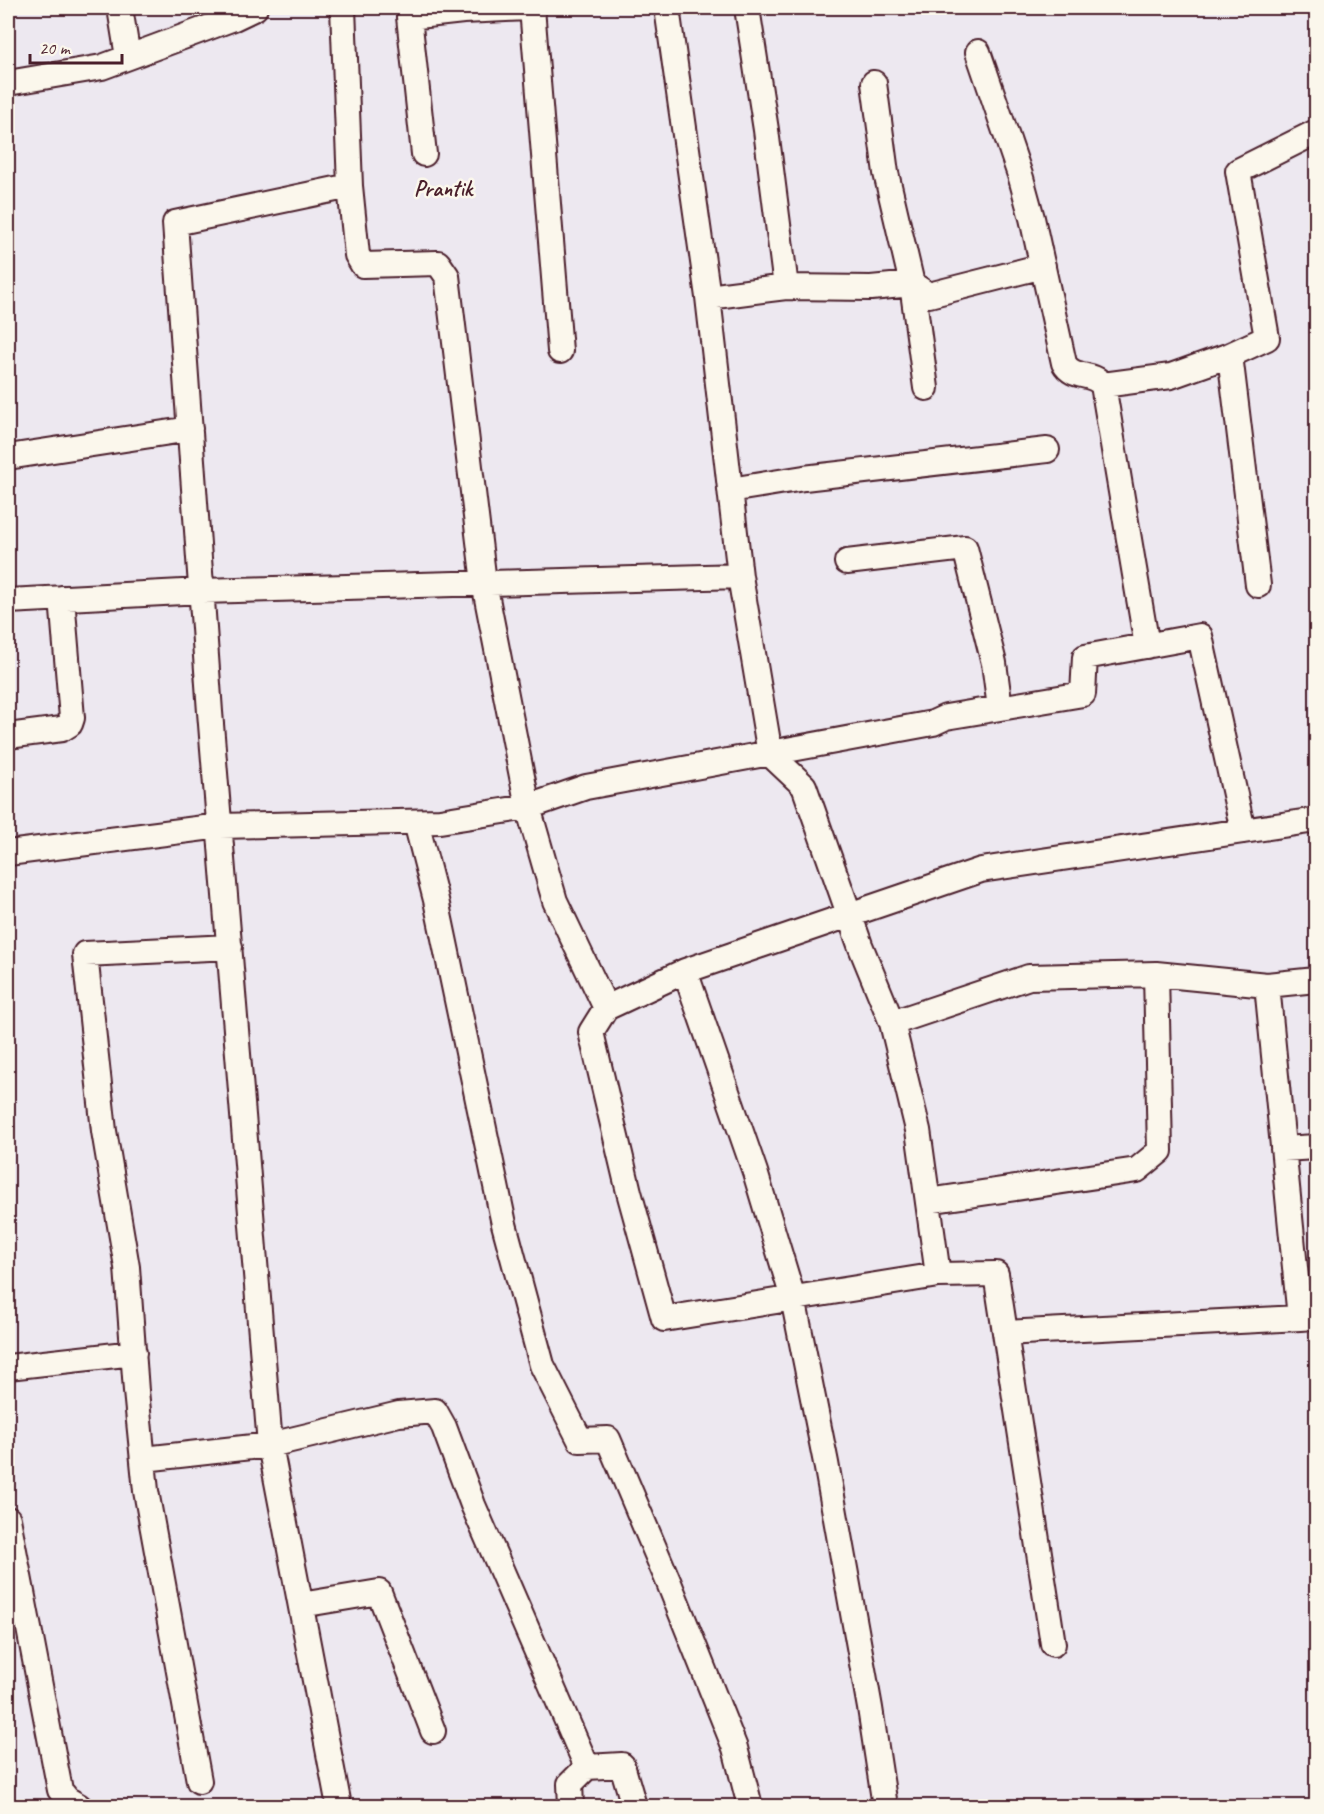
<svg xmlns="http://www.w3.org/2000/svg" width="1324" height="1814" font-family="Caveat,sans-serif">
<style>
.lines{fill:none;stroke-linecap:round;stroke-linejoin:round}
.street-casing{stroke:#4a1f2b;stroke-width:28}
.street{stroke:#fbf7ec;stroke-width:24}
.labels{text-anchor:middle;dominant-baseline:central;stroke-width:5;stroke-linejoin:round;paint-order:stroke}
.neighbourhood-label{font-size:22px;font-weight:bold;fill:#4a1f2b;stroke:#fbf7ec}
</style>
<rect width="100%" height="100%" fill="#ede8f0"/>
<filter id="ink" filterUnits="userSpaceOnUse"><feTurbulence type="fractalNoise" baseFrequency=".0167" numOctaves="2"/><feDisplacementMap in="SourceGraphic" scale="12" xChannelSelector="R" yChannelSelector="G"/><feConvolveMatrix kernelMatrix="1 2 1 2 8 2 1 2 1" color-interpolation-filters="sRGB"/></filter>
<g filter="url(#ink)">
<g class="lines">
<defs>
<path id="street" d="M120 8 128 57
M462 8 463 11 528 8
M532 8 560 351
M667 8 708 297 740 576 770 754 804 786 860 945 892 1023 918 1130 938 1275
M747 8 766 130 786 287
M978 52 1021 178 1032 218 1064 363C1073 380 1092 371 1103 385L1147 646
M8 83 102 67 234 18 255 8
M874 83 886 173 912 284 926 388
M424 154 409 17 463 11
M350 186 357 255 363 265 438 263 447 276 484 583 528 807 555 901 606 1008
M708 297 786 287 871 288 912 284 929 295 1043 266
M1230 355 1258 585
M1103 385 1171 376 1230 355 1267 338 1238 171 1316 132
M8 457 190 429
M730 490 804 478 1047 450
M847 562 965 548 994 663 1000 708
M8 601 202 591 740 576
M8 736 62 729 70 724 72 718 62 598
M416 822 436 900 504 1224 542 1365 580 1440 608 1439 669 1583 735 1748 750 1806
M8 853 220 826 440 821 528 807 586 787 933 723 946 717 1083 694 1085 657 1200 636 1243 831
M685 971 755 1172 793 1298 826 1463 870 1708 885 1806
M1267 985 1300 1318 1316 1317
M892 1023 1029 977 1156 974 1267 985 1316 980
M1283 1149 1316 1147
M928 1201 1137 1170 1160 1151 1156 974
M1005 1333 1300 1318
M8 1367 134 1353
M144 1459 270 1445 399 1414 435 1411 444 1427 473 1505 587 1767 570 1784 571 1806
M8 1519 60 1790 67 1799 79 1806
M301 1605 379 1592 433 1731
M1053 1644 996 1274 938 1275 664 1319 629 1192 591 1032 606 1008 685 971 981 870 1316 820
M587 1767 622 1765 634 1806
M199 1781 146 1491 136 1391 127 1267 104 1131 85 954 230 947
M339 1806 270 1445 210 712 175 223 350 186 343 8"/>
</defs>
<!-- street casing -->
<use href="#street" class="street-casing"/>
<!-- street -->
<use href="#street" class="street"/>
</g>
</g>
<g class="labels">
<!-- neighbourhood labels -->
<g class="neighbourhood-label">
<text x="443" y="189">Prantik</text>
</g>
</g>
<!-- margin -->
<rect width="1324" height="1814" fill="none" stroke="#fbf7ec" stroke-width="30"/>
<rect x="15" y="15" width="1294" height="1784" fill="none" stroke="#4a1f2b" stroke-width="2" filter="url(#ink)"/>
<!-- scale -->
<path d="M30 54v9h92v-9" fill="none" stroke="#4a1f2b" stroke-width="3"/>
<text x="39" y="54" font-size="18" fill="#4a1f2b" stroke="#fbf7ec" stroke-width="4.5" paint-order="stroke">20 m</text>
</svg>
